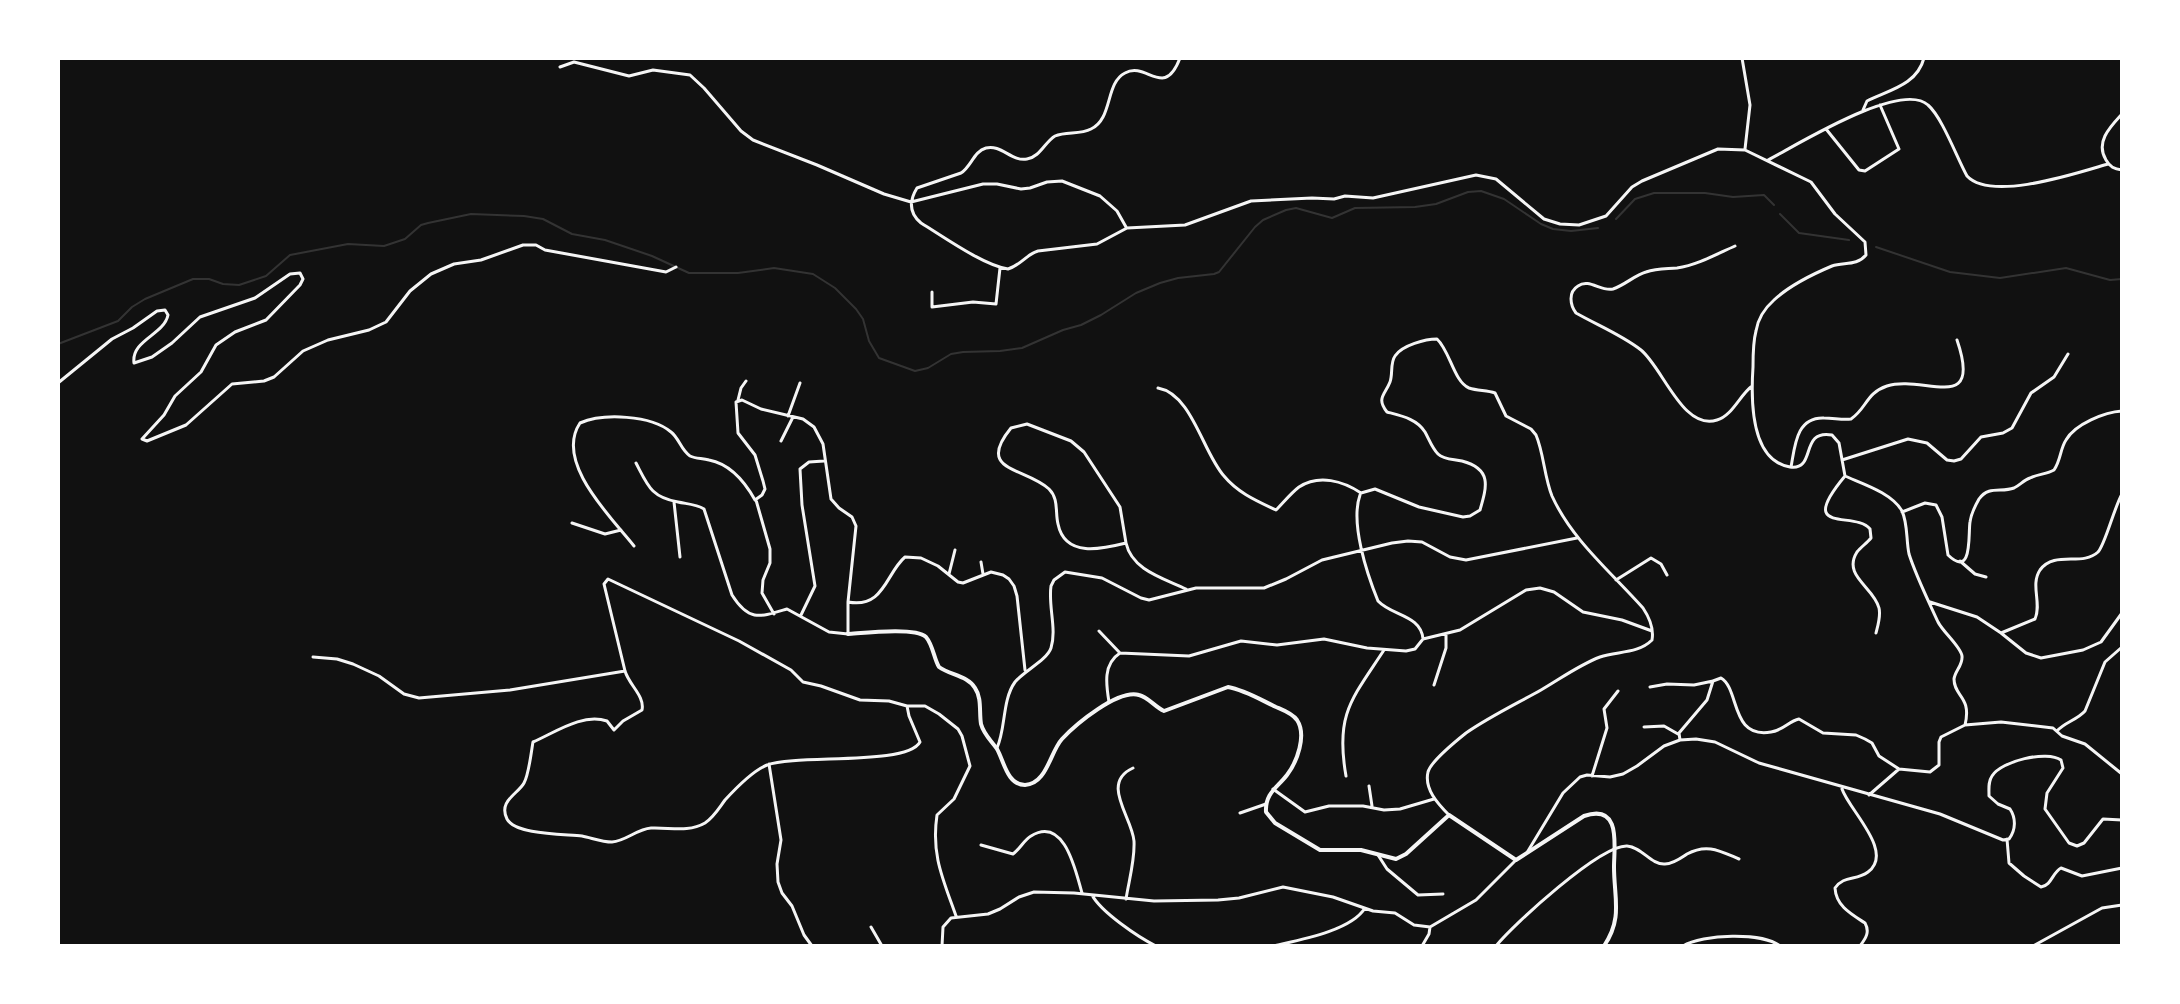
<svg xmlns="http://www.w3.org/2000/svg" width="2180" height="1004" font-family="'Space Grotesk',sans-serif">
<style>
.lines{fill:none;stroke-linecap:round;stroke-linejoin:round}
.stream{stroke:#333;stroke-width:2}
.minor{stroke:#f5f5f5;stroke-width:3}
.tertiary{stroke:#f5f5f5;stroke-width:4}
</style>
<rect width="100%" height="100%" fill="#111"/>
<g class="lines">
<!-- stream -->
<path class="stream" d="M1780 214 1799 233 1849 240
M1616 219 1635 199 1654 193H1705L1733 197 1764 195 1774 205
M1876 247 1950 272 2000 278 2066 268 2110 280 2122 279
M58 344 118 321 132 307 145 299 193 279H209L223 284 239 285 266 276 290 255 348 244 384 246 405 239 421 225 428 223 471 214 524 216 543 219 572 234 605 240 652 256 689 273H738L774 268 813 274 835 288 856 309 863 319 869 341 879 358 915 371 928 368 951 354 963 352 1000 351 1022 348 1063 330 1081 325 1101 315 1136 293 1160 283 1178 278 1214 274 1219 272 1255 227 1263 220 1286 210 1296 208 1332 218 1355 208 1415 207 1436 204 1468 192 1481 191 1504 199 1541 224 1553 229 1571 231 1598 228"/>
<!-- minor -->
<path class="minor" d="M1180 58C1164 100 1147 61 1125 73 1105 83 1113 119 1091 129 1080 135 1066 131 1055 136 1045 142 1040 157 1027 159 1012 162 1001 144 986 148 974 151 971 167 961 173L917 188C909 201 909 213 921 223 944 237 983 265 1008 269 1021 265 1027 254 1038 251L1097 244 1127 228 1185 225 1251 201 1312 198 1334 199 1345 196 1373 198 1476 175 1496 179 1544 219 1560 224 1579 225 1606 216 1632 187 1642 181 1718 149 1745 150 1811 182 1835 214 1865 242 1866 255C1857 266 1844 262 1832 266 1813 274 1789 286 1774 300 1765 308 1758 318 1756 331 1753 342 1753 355 1753 367 1751 397 1749 460 1790 467 1817 471 1799 429 1832 435L1839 443 1845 476C1863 484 1892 493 1902 511 1908 524 1906 540 1909 554 1916 576 1928 600 1938 622 1943 632 1961 647 1962 656 1963 665 1955 671 1954 679 1954 697 1972 696 1965 725
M1742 58 1750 105 1745 149
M560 67 574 62 629 76 653 70 690 75 704 88 741 131 753 140 817 165 884 194 911 202 983 184H997L1021 189 1030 188 1047 182 1062 181 1100 196 1117 211 1126 227
M1863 110 1867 101C1889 90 1917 85 1924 58
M2122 114C2110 127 2095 142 2106 160 2110 167 2114 169 2122 170
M1826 129 1859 170 1865 171 1899 149 1880 105
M1768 160C1797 145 1901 80 1928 105 1942 117 1957 158 1967 176 1991 202 2077 173 2108 164
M1735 246C1717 254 1697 265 1677 268 1667 269 1657 268 1646 272 1635 275 1625 285 1613 289 1601 292 1589 278 1578 286 1568 292 1570 305 1576 313 1597 325 1622 335 1641 350 1663 368 1683 431 1717 420 1732 416 1740 395 1752 386
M932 292V307L973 302 996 304 1000 268
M58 383 112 339 133 328 157 311 165 310 168 315C164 335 131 340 134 363L152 357 172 343 200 317 255 298 290 274 300 273 303 279 300 285 266 320 235 332 216 345 201 372 175 396 164 415 142 439 147 441 186 425 232 384 264 381 274 377 303 351 328 340 369 330 386 322 410 291 431 274 454 264 481 260 523 245H536L545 250 666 272 676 267
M1158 388C1192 394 1203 453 1224 476 1238 493 1257 501 1276 510 1283 503 1291 493 1299 487 1319 474 1343 481 1361 493
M738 400 741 388 746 381
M788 416 800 383
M1027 424 1071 441 1084 452 1120 507 1126 543C1102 549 1065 558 1058 524 1055 512 1059 499 1049 489 1025 467 975 472 1011 428Z
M781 441 793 417
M1842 460 1908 439 1927 443 1947 460 1954 461 1961 459 1981 437 2003 433 2012 428 2031 393 2054 377 2068 354
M1791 467C1795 446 1796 417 1824 418 1834 418 1842 420 1851 419 1867 408 1866 393 1887 386 1923 374 1983 416 1957 340
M1845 476C1795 536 1855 510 1870 529L1871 538C1867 543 1861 547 1857 552 1842 576 1874 587 1879 608 1881 616 1878 625 1876 633
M1361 493 1375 489 1419 507 1463 517 1470 516 1480 510C1487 486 1492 469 1462 461 1454 459 1444 460 1438 454 1432 448 1429 439 1425 432 1417 419 1402 416 1387 412 1376 398 1385 395 1390 382 1393 374 1390 363 1395 356 1402 345 1426 339 1437 339 1450 351 1454 382 1469 388 1478 391 1487 390 1495 393L1506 416 1531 429 1536 435C1544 454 1544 476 1552 496 1572 540 1611 572 1643 608 1649 617 1654 629 1652 640 1638 654 1617 651 1600 657 1579 665 1560 679 1541 690 1516 704 1489 717 1466 733 1456 741 1431 761 1428 772 1424 789 1438 804 1449 815
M1360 495C1350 523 1367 574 1378 601 1392 616 1421 615 1423 639L1460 630 1526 590 1540 588 1554 592 1583 612 1622 620 1652 631
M756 500 770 549V563L763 580 762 593 774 614
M674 502 680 557
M1902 512 1925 503 1936 505 1942 517 1948 555C1973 579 1968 534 1970 522 1971 514 1975 506 1979 499 1989 485 2001 493 2014 488 2020 485 2024 480 2030 478 2038 474 2047 474 2054 470 2061 460 2060 449 2066 440 2075 424 2105 412 2122 411
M572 523 605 534 621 530
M1126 543C1132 570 1163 578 1186 589
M634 546C611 517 554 462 580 423 603 413 651 415 671 432 679 438 681 450 690 456 696 459 702 458 709 460 730 464 745 482 755 500L762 495 765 489 763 481 755 455 738 433 736 402 742 400 761 409 803 419 814 427 823 444 831 499 839 508 852 517 856 526 848 602V634L829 632 787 609C760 617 749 622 732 595L704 509C696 504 687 504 678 502 651 497 648 486 636 463
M1960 561 1975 574 1986 577
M981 562 983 574
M949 574 955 550
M1616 580 1651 558 1661 564 1667 575
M848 602C884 609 886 573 905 557L921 558 938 566 958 582 963 583 991 572 1003 575 1009 579 1014 586 1017 596 1025 670
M1930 602 1977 617 2001 633 2026 653 2041 658 2083 650 2101 642 2122 613
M801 615 815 586 802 505 800 469 809 462 824 461
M1099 631 1120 653
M2001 633 2035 619C2042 603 2030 585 2040 570 2055 550 2082 567 2098 552 2105 545 2114 508 2122 494
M313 657 337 659 353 664 379 676 404 694 419 698 510 690 625 671
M1434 685 1446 648V634
M1650 687 1667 684 1694 685 1713 681
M1109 702C1106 684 1103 664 1120 653L1189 656 1241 641 1277 645 1324 639 1367 648 1406 651 1415 649 1423 639
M907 706 909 716 920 742C907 766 797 754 767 765 752 771 736 788 725 800 719 808 714 817 705 823 688 833 669 827 651 828 637 829 626 841 612 842 602 842 592 838 582 836 565 834 515 835 507 819 498 801 518 794 524 783 529 774 531 753 533 742 556 732 582 713 607 721L614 730 623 721 642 710C645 696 629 685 625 671L604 584 608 579 739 641 791 670 803 682 821 686 860 700 889 701 907 706H925L939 714 958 729 962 736 970 766 954 799 937 815C931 855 943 879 956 916
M1644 727 1664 726 1678 734
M2057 731C2065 722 2077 720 2085 711L2105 662 2122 647
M1680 740 1679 733 1707 700 1713 681 1721 678C1740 689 1730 739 1771 732 1782 731 1789 721 1799 719L1823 733 1856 735 1865 739 1872 743 1879 756 1899 769 1930 772 1939 765V742L1941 737 1965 725 2001 722 2053 728 2062 736 2085 744 2122 774
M997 748C1006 728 1002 700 1015 682 1024 671 1047 660 1051 648 1057 629 1048 606 1051 586L1054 580 1065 572 1102 578 1141 598 1149 600 1196 588H1264L1286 579 1322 560 1392 543 1408 541 1422 542 1450 557 1466 560 1577 538
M769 764 781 840 777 864 778 882 782 893 792 906 804 935 812 946
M1346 776C1335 714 1352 699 1384 650
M1592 776 1607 728 1604 709 1618 691
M1369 786 1372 806
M1273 789 1305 812 1329 806H1363L1384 810 1400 809 1434 799
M1842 789C1849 810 1895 852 1868 872 1856 881 1844 875 1835 888 1836 906 1851 914 1865 923 1870 932 1866 938 1860 946
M1869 795 1899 769
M1240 813 1266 804
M2007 839 2009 863 2024 876 2041 887C2052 885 2052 873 2061 868L2082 876 2122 868
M981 845 1013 854C1020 849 1024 840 1031 836 1065 815 1076 873 1082 893
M1528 851 1563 793 1580 777 1587 775 1610 777 1623 774 1637 766 1664 746 1680 740 1696 739 1715 742 1759 763 1940 814 2003 840 2009 839C2016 830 2016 818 2010 809L1998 804 1989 796C1989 788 1988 782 1992 776 2001 761 2047 750 2061 760L2063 768 2047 793 2045 809 2069 843 2077 846 2084 843 2103 819 2122 820
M1378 855 1387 869 1418 895 1443 894
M1092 895C1101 912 1138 937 1156 946
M1126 899C1129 880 1135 860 1134 841 1132 817 1100 783 1133 768
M871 927 882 946
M322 946H344
M942 946 943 927 951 918 988 914 1000 909 1019 897 1034 892 1074 893 1154 901 1218 900 1239 898 1283 887 1333 897 1373 911 1395 913 1414 925 1430 927 1476 900 1516 860
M1084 946H1097
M1273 946C1299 940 1351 931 1365 908
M1422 946 1429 934 1430 927
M1496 946C1514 924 1600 845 1627 846 1642 847 1651 865 1665 864 1673 864 1681 858 1687 854 1707 843 1720 851 1739 859
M1683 946C1702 934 1763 932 1780 946
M2033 946 2102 908 2122 905"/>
<!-- tertiary -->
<path class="tertiary" d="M848 634C864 633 915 627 926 637 933 645 934 659 939 667 950 675 968 676 975 688 982 698 979 712 981 724 984 735 991 740 997 749 1004 761 1007 785 1025 785 1047 784 1050 752 1062 739 1076 724 1118 689 1139 695 1148 697 1155 707 1164 711L1228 687C1245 690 1261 700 1276 707 1283 710 1292 713 1297 720 1307 735 1297 762 1287 775 1277 788 1265 793 1266 812L1275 823 1320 850H1361L1396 859 1406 854 1449 815 1516 860 1584 816C1622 803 1614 846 1614 867 1614 898 1623 918 1604 946"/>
</g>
<!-- border -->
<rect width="2180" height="1004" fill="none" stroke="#ffffff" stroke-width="120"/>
</svg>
